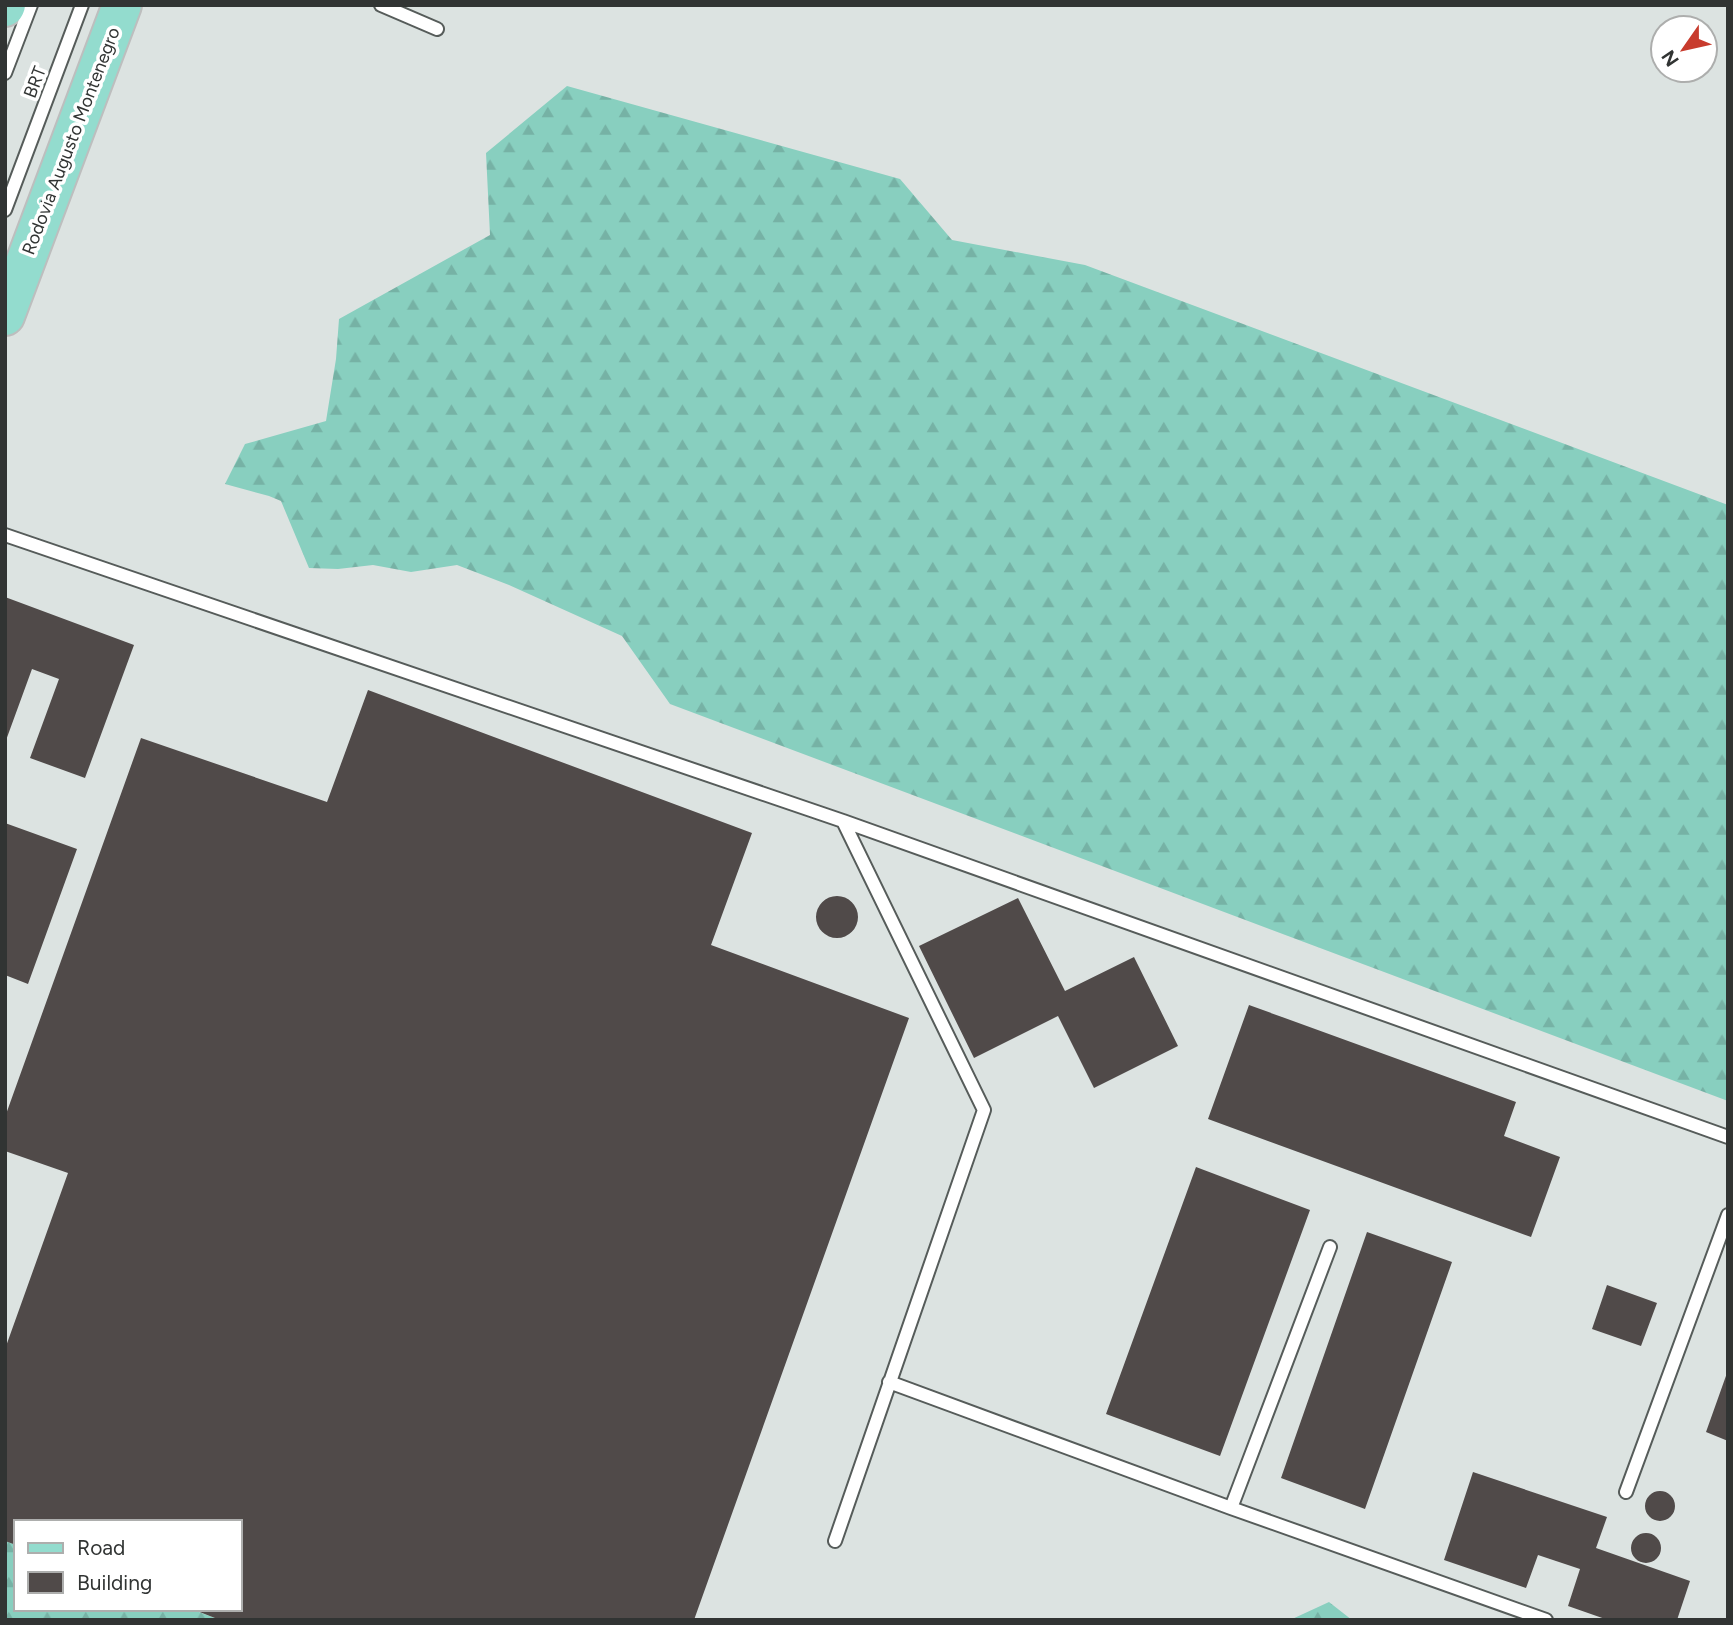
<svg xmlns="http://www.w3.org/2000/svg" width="1733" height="1625" font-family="Figtree,sans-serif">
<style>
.forest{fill:url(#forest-firs)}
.building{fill:#504a49}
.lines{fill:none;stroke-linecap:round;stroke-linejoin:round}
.service-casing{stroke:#565c5a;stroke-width:16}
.primary-casing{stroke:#bdbebe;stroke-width:42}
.service{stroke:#fff;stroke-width:12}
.primary{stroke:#93dcce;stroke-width:38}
.labels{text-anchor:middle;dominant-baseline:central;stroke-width:7;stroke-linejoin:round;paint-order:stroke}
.street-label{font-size:18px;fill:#313433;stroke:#fff}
</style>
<defs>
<pattern id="forest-firs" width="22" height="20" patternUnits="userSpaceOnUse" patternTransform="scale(1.75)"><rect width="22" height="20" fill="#88cfbf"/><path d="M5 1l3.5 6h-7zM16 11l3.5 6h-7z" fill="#76b2a5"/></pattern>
</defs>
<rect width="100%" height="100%" fill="#dce3e1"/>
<!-- forest -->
<path class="forest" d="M567 86 900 179 952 240 1085 265 1728 505V1101L670 704 622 636 509 585 457 565 411 572 373 565 338 569 309 568 281 501 269 496 225 484 245 444 326 421 336 359 339 319 490 235 486 153Z
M5 1541 16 1545V1609H191L220 1620H5Z
M1329 1602 1352 1620H1290Z"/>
<!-- building -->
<path class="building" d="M5 597 134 645 85 778 30 758 59 679 32 669 5 743Z
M368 690 752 833 711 945 909 1018 694 1620H220L192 1609H240V1522H16V1545L5 1541V1349L68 1173 5 1151V1117L141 738 327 802Z
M5 823 77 849 28 984 5 975Z
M816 917a21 21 0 1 1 42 0a21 21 0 1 1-42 0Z
M1018 898 1065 991 1134 957 1178 1046 1094 1088 1058 1016 974 1058 919 946Z
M1249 1005 1516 1102 1504 1136 1560 1157 1531 1237 1208 1119Z
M1196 1167 1310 1210 1220 1456 1106 1414Z
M1367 1232 1452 1262 1365 1509 1281 1478Z
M1607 1285 1657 1303 1641 1346 1592 1329Z
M1727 1373H1728V1441L1706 1432Z
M1473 1472 1607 1517 1596 1548 1690 1581 1677 1620H1608L1568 1606 1580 1569 1538 1555 1526 1588 1444 1560Z
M1645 1506a15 15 0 1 1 30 0a15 15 0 1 1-30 0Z
M1631 1548a15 15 0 1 1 30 0a15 15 0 1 1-30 0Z"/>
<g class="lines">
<defs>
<path id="service" d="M381 5 437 29
M5 73 31 5
M5 210 82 5
M5 535 843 821 984 1110 835 1541
M843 821 1728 1137
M889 1382 1231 1508 1546 1620
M1626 1492 1728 1215
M1231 1508 1330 1247"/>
<path id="primary" d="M5 7 6 5
M5 316 122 5"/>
</defs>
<!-- service casing -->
<use href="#service" class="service-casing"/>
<!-- primary casing -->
<use href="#primary" class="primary-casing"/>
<!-- service -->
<use href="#service" class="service"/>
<!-- primary -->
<use href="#primary" class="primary"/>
</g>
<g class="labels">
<!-- street labels -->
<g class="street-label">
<text transform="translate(35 82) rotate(-69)">BRT</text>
<text transform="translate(71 141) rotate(-69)">Rodovia Augusto Montenegro</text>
</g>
</g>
<!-- border -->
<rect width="1733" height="1625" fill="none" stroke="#313433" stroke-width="14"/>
<!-- legend -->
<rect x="14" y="1520" width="228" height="91" fill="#ffffff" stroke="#adaead" stroke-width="2"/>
<rect x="28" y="1543" width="35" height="10" fill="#93dcce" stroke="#adaead" stroke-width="2"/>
<text x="77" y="1555" font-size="21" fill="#313433">Road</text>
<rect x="28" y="1572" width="35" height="21" fill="#504a49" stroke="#adaead" stroke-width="2"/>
<text x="77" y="1590" font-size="21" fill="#313433">Building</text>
<!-- north arrow -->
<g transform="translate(1684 49) rotate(236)"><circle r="33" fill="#ffffff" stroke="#adaead" stroke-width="2"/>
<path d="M0-5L12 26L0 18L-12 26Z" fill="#c83b2d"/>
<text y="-10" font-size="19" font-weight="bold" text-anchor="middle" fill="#313433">N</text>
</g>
</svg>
